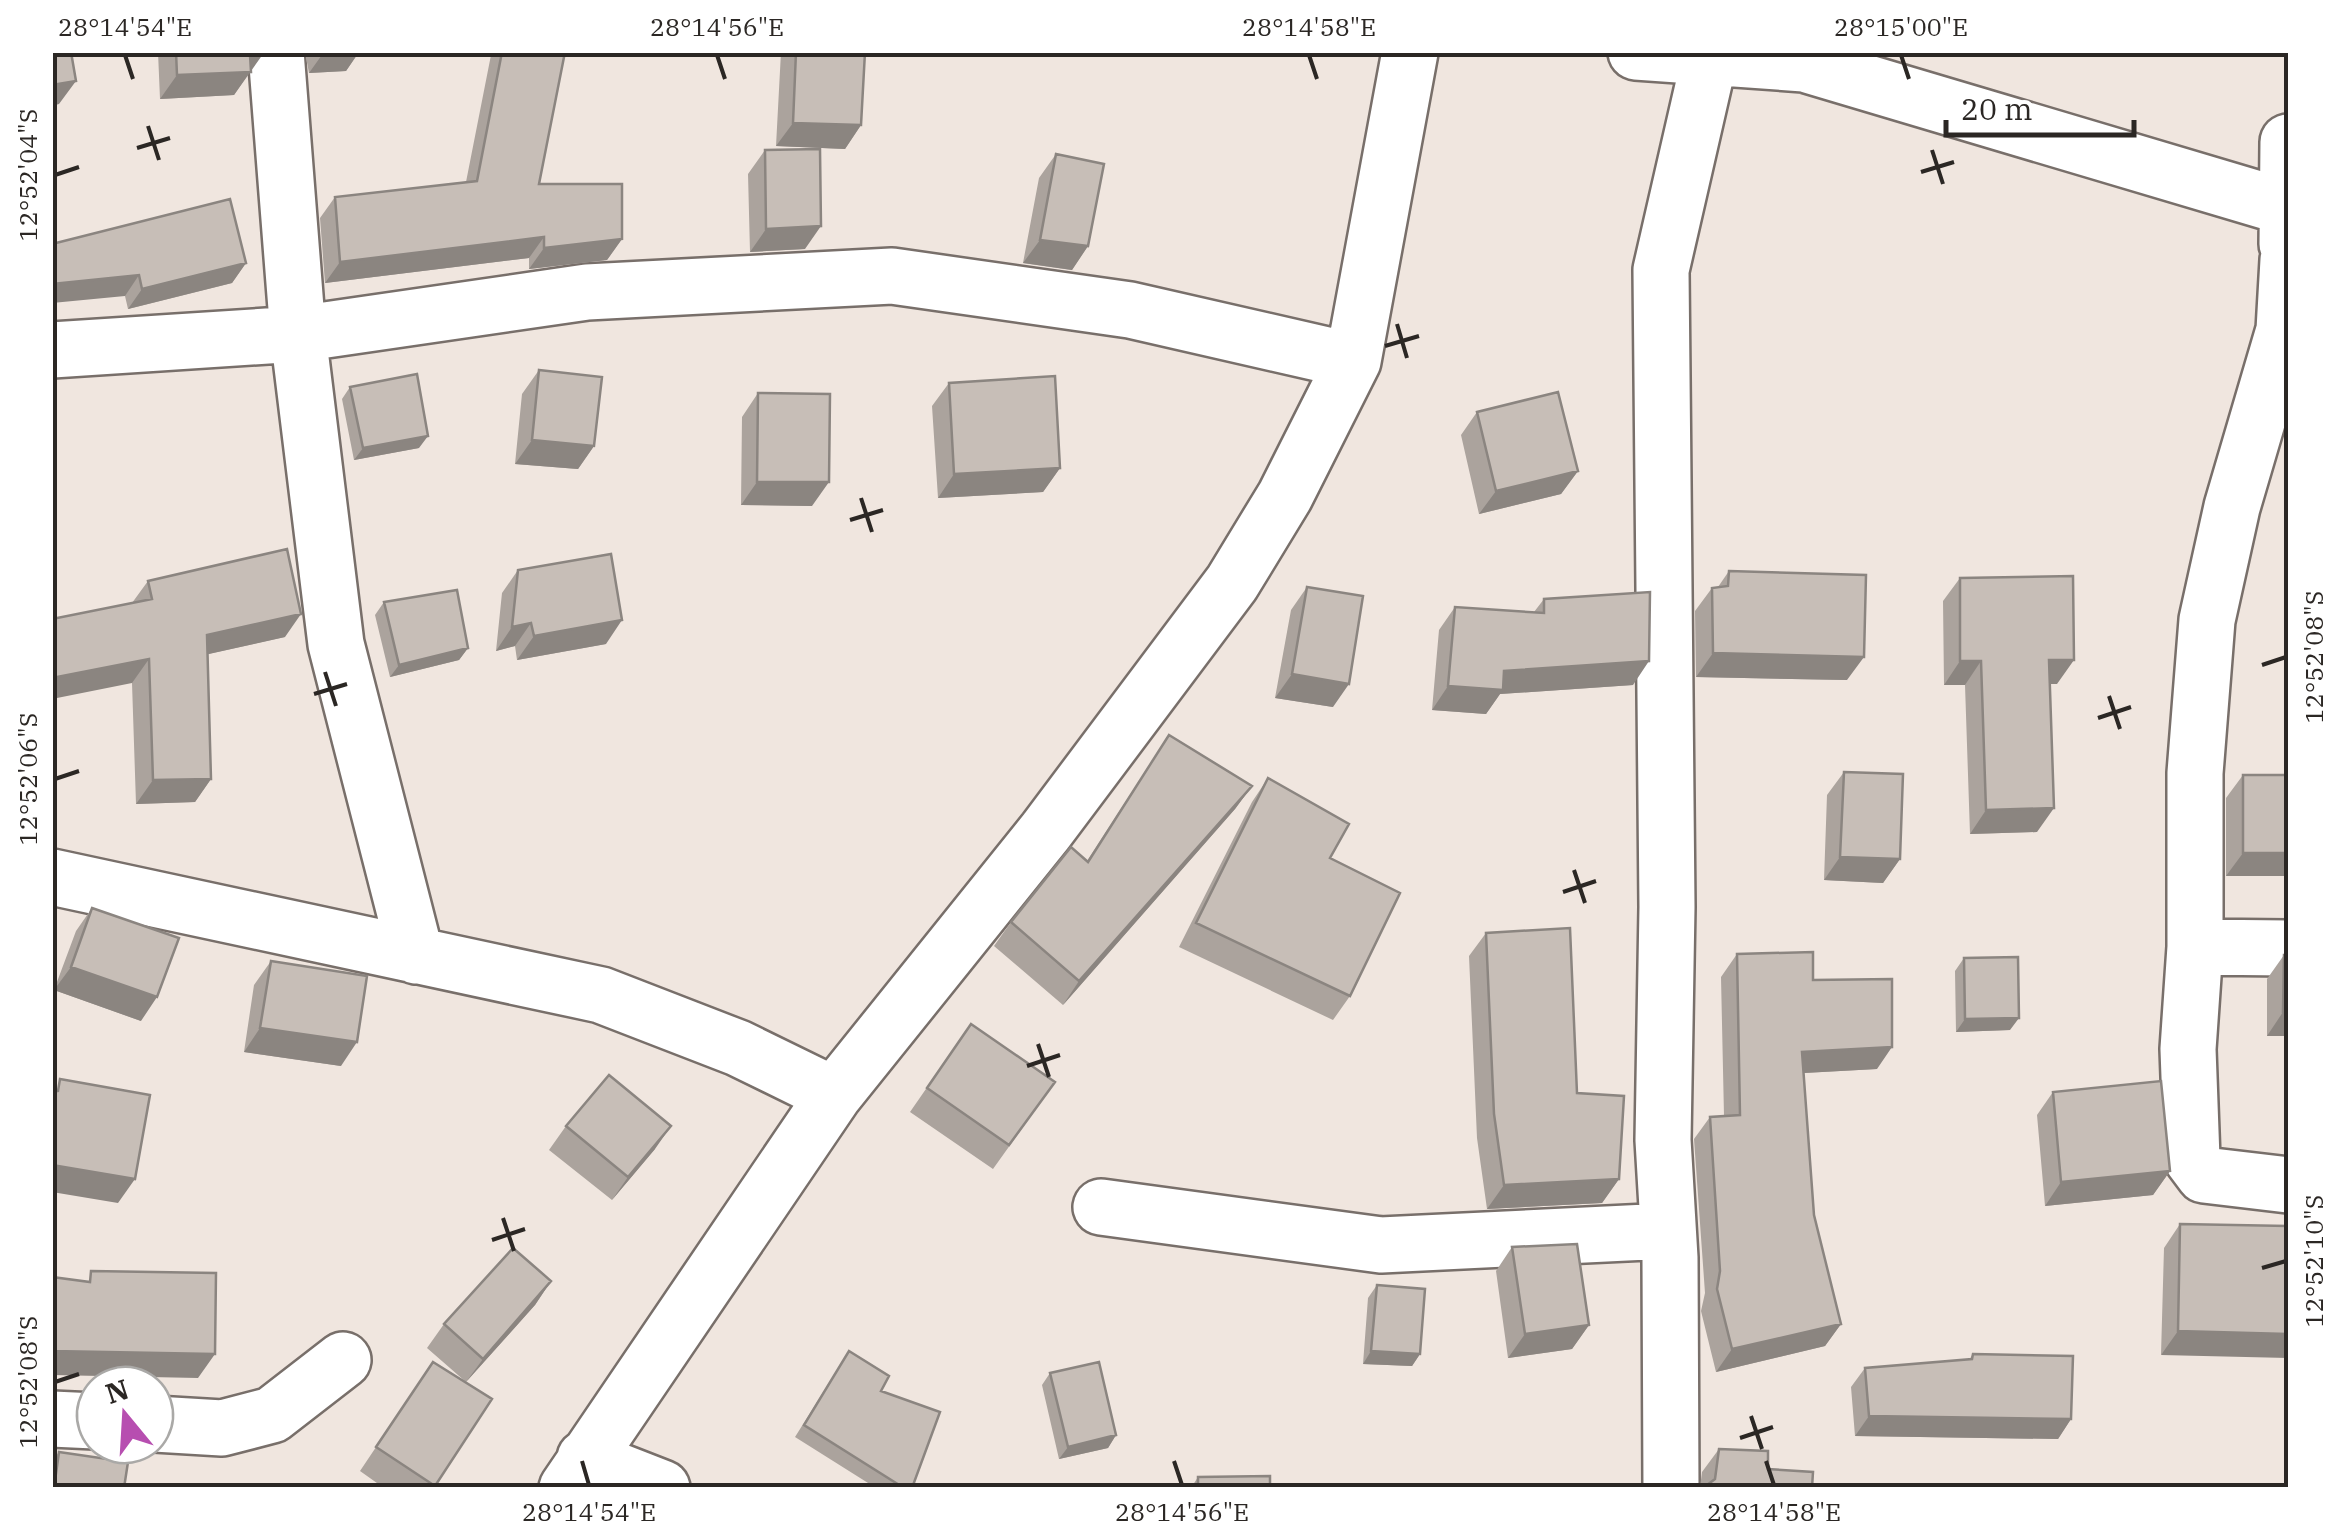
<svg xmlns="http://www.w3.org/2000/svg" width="2341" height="1540" font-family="'IBM Plex Serif',serif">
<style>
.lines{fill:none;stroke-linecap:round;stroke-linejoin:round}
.minor-casing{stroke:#786f6a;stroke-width:60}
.minor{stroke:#fff;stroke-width:55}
.wall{fill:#aba39d}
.shaded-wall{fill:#8b8580}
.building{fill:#c7beb7;stroke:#8b8580;stroke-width:2.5}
.ticks{fill:none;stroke:#2b2724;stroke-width:4}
.neatline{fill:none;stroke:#2b2724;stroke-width:4}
.ticks-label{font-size:25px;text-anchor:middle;fill:#2b2724}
</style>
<rect width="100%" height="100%" fill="#f0e6df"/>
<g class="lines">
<defs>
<path id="minor" d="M276 52 298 334 336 644 416 956
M1636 52 1804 64 2285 207
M2287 244 2288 142
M2288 260 2284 330 2232 507 2207 620 2195 773V947L2188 1049 2192 1159 2204 1175 2288 1185
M52 350 298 334 587 292 892 276 1130 310 1353 361
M52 877 601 995 738 1048 834 1095
M2195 947 2288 948
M1101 1207 1381 1245 1668 1231
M52 1419 95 1421
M155 1424 222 1428 272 1415 343 1360
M585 1458 662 1488
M567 1488 834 1095 1046 831 1232 583 1285 496 1353 361 1410 52
M1671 1488 1670 1258 1663 1140 1667 907 1661 270 1711 52"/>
</defs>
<!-- minor casing -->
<use href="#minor" class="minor-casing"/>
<!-- minor -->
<use href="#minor" class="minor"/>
</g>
<!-- wall -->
<path class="wall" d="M158 52H263L234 95 160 99Z
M305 52H359L346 71 309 73Z
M493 52H565L539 184 622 239 607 260 529 269V258L325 283 320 218 335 197 466 182 491 55Z
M781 52H865L861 125 845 149 776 146Z
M765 150 805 249 750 252 748 174Z
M1056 154 1088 246 1072 270 1023 263 1039 178Z
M52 244 246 263 232 283 128 309 125 296Z
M539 370 594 446 578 469 515 464 522 394Z
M949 383 1060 468 1043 492 938 498 932 406Z
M350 387 419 448 354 460 342 399Z
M758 393 812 506 741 505 742 417Z
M1477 412 1578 471 1561 494 1479 514 1461 435Z
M518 570 606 644 517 660 515 646 496 651 502 593Z
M1729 571 1847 680 1696 677 1695 611 1712 588 1718 587Z
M1960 578 2057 684H2050L2037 832 1970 834 1965 685H1944L1943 601Z
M148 581 285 637 208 654 211 779 195 802 136 804 132 683V603Z
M1307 587 1333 707 1275 698 1291 610Z
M1544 599 1633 685 1500 694 1486 714 1432 710 1439 630 1455 607 1534 612Z
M384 602 468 648 459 660 390 677 375 615Z
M1169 735 1252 786 1235 809 1063 1005 994 946 1011 922 1087 861Z
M1844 772 1900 859 1883 883 1824 880 1827 795Z
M2243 775H2288V876H2226V798Z
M1268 778 1330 858 1350 996 1333 1020 1179 947 1252 802Z
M92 908 141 1021 54 990 76 931Z
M1486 933 1577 1093 1619 1179 1602 1203 1487 1209 1477 1138 1469 956Z
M1737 954 1813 980 1877 1069 1803 1073 1814 1215 1841 1324 1825 1346 1716 1372 1701 1311 1705 1293 1694 1139 1710 1117 1724 1116 1721 977Z
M2284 955H2288V1036H2267V979Z
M1964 958 2010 1030 1956 1032 1955 971Z
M271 961 341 1066 244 1052 254 985Z
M971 1024 1055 1082 993 1169 910 1112Z
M2053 1092 2170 1171 2153 1195 2045 1206 2037 1115Z
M566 1126 655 1149 612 1200 549 1150Z
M2180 1224 2288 1226 2161 1355 2164 1248Z
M1512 1247 1589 1325 1572 1349 1508 1358 1496 1271Z
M551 1281 535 1305 466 1382 427 1348 444 1324Z
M1377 1285 1420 1354 1412 1366 1363 1364 1368 1298Z
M849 1351 881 1391 912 1488H876L795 1437Z
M1973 1354 2071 1419 2058 1439 1855 1436 1851 1387 1865 1368 1969 1360Z
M433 1362 492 1399 434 1488H384L360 1471Z
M1050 1373 1116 1435 1108 1448 1059 1459 1042 1385Z
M1719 1449 1768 1469 1812 1488H1700L1702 1472Z
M59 1452 124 1488H52V1461Z
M1198 1477 1270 1488H1191Z"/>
<!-- shaded-wall -->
<path class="shaded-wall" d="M324 52H359L346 71 309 73Z
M2025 52H2064L2063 54Z
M263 54 234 95 160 99 177 75 250 55Z
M76 81 59 104 52 106V85Z
M793 123 861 125 845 149 776 146Z
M821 226 805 249 750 252 766 229Z
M544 237 529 258 325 283 340 262Z
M622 239 607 260 529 269 544 248Z
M1040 240 1088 246 1072 270 1023 263Z
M246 263 232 283 128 309 142 289Z
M139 275 125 296 52 303V284Z
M428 436 419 448 354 460 363 448Z
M532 440 594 446 578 469 515 464Z
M1060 468 1043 492 938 498 954 474Z
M1578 471 1561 494 1479 514 1496 491Z
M757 482H829L812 506 741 505Z
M301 614 285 637 191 658 207 635Z
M622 620 606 644 517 660 534 636Z
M531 623 515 646 496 651 512 627Z
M468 648 459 660 390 677 399 665Z
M1713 653 1864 657 1847 680 1696 677Z
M149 659 132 683 52 699V678Z
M2049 660H2074L2057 684H2032Z
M1649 661 1633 685 1500 694 1486 714 1432 710 1448 686 1504 671Z
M1960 661H1981L1965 685H1944Z
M1292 674 1349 684 1333 707 1275 698Z
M211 779 195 802 136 804 153 780Z
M1252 786 1235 809 1063 1005 1079 981Z
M2054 808 2037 832 1970 834 1986 810Z
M2243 853H2288V876H2226Z
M1840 857 1900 859 1883 883 1824 880Z
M71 967 157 997 141 1021 54 990Z
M2283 1012H2288V1036H2267Z
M2019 1018 2010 1030 1956 1032 1965 1019Z
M260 1028 357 1042 341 1066 244 1052Z
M1892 1047 1877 1069 1786 1074 1802 1052Z
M671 1126 655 1149 612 1200 628 1177Z
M52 1165 135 1179 118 1203 52 1192Z
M2170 1171 2153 1195 2045 1206 2061 1182Z
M1619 1179 1602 1203 1487 1209 1504 1185Z
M551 1281 535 1305 466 1382 483 1359Z
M1841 1324 1825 1346 1716 1372 1732 1349Z
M1589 1325 1572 1349 1508 1358 1525 1334Z
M2178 1331 2288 1334V1358L2161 1355Z
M52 1351 215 1354 198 1378 52 1375Z
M1371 1351 1420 1354 1412 1366 1363 1364Z
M1869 1416 2071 1419 2058 1439 1855 1436Z
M1116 1435 1108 1448 1059 1459 1068 1447Z"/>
<!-- building -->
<path class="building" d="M52 52H71L76 81 52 85Z
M176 52H263L250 55 251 72 177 75Z
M502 52H565L539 184H622V239L544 248V237L340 262 335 197 477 181Z
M796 52H865L861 125 793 123Z
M820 149 821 226 766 229 765 150Z
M1056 154 1104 164 1088 246 1040 240Z
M230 199 246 263 142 289 139 275 52 284V244Z
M539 370 602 377 594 446 532 440Z
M417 374 428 436 363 448 350 387Z
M1055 376 1060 468 954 474 949 383Z
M1558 392 1578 471 1496 491 1477 412Z
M758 393 830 394 829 482H757Z
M287 549 301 614 207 635 211 779 153 780 149 659 52 678V619L152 599 148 581Z
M611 554 622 620 534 636 531 623 512 627 518 570Z
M1729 571 1866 575 1864 657 1713 653 1712 588 1728 586Z
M2073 576 2074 660H2049L2054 808 1986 810 1981 661H1960V578Z
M1307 587 1363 596 1349 684 1292 674Z
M457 590 468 648 399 665 384 602Z
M1650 592 1649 661 1504 671 1503 690 1448 686 1455 607 1544 613V599Z
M1169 735 1252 786 1079 981 1011 922 1071 847 1088 862Z
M1844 772 1903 774 1900 859 1840 857Z
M2243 775H2288V853H2243Z
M1268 778 1349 824 1330 858 1400 893 1350 996 1196 923Z
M92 908 179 938 157 997 71 967Z
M1570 928 1577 1093 1624 1096 1619 1179 1504 1185 1494 1114 1486 933Z
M1813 952V980L1892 979V1047L1802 1052 1814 1215 1841 1324 1732 1349 1717 1289 1720 1271 1710 1117 1740 1115 1737 954Z
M2284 955H2288V1012H2283Z
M2018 957 2019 1018 1965 1019 1964 958Z
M271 961 367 976 357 1042 260 1028Z
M971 1024 1055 1082 1009 1145 927 1088Z
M609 1075 671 1126 628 1177 566 1126Z
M60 1079 150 1095 135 1179 52 1165V1092L58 1091Z
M2161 1081 2170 1171 2061 1182 2053 1092Z
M2180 1224 2288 1226V1334L2178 1331Z
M1577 1244 1589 1325 1525 1334 1512 1247Z
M513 1248 551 1281 483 1359 444 1324Z
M91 1271 216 1273 215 1354 52 1351V1277L90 1282Z
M1377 1285 1425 1289 1420 1354 1371 1351Z
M849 1351 889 1376 881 1391 940 1412 912 1488H904L804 1425Z
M1973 1354 2073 1356 2071 1419 1869 1416 1865 1368 1972 1359Z
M433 1362 492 1399 435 1486 376 1447Z
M1099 1362 1116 1435 1068 1447 1050 1373Z
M1719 1449 1768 1451V1469L1813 1472 1812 1488H1703L1715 1479Z
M59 1452 128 1462 124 1488H54Z
M1270 1476V1488H1198V1477Z"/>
<!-- ticks -->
<path class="ticks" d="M125 55 133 79M717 55 725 79M1309 55 1317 79M1901 55 1909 79M148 126 159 160M137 148 170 138M1932 150 1943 184M1921 172 1954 162M55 175 79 167M1397 324 1407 358M1385 346 1419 336M861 498 872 532M850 520 883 510M2262 665 2286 657M325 672 336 706M314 694 347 684M2109 696 2120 729M2098 718 2131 707M55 779 79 771M1574 870 1585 903M1563 892 1596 881M1038 1044 1049 1077M1027 1066 1060 1055M503 1218 514 1251M492 1240 525 1229M2262 1268 2286 1261M55 1382 79 1374M1751 1416 1762 1449M1740 1438 1773 1427M582 1461 589 1485M1174 1461 1182 1485M1766 1461 1774 1485"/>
<!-- border -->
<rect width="2341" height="1540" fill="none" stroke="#ffffff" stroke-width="110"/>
<!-- north arrow -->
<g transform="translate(125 1415) rotate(342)"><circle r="48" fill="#ffffff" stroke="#aaa9a7" stroke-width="2.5"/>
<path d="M0-8L18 38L0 25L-18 38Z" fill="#b74eb0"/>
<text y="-15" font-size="28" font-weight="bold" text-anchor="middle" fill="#2b2724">N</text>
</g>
<!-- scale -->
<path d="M1946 120v15h188v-15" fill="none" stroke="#2b2724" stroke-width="5"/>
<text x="1961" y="120" font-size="30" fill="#2b2724" stroke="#ffffff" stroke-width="8" paint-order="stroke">20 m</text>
<rect x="55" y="55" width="2231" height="1430" class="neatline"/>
<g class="ticks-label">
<text x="125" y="36">28°14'54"E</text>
<text x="717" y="36">28°14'56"E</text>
<text x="1309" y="36">28°14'58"E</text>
<text x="1901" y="36">28°15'00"E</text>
<text transform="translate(28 175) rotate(-90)" y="9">12°52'04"S</text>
<text transform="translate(2314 657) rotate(-90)" y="9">12°52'08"S</text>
<text transform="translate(28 779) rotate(-90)" y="9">12°52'06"S</text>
<text transform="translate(2314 1261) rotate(-90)" y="9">12°52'10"S</text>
<text transform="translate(28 1382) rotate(-90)" y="9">12°52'08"S</text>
<text x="589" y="1521">28°14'54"E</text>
<text x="1182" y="1521">28°14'56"E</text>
<text x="1774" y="1521">28°14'58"E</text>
</g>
</svg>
